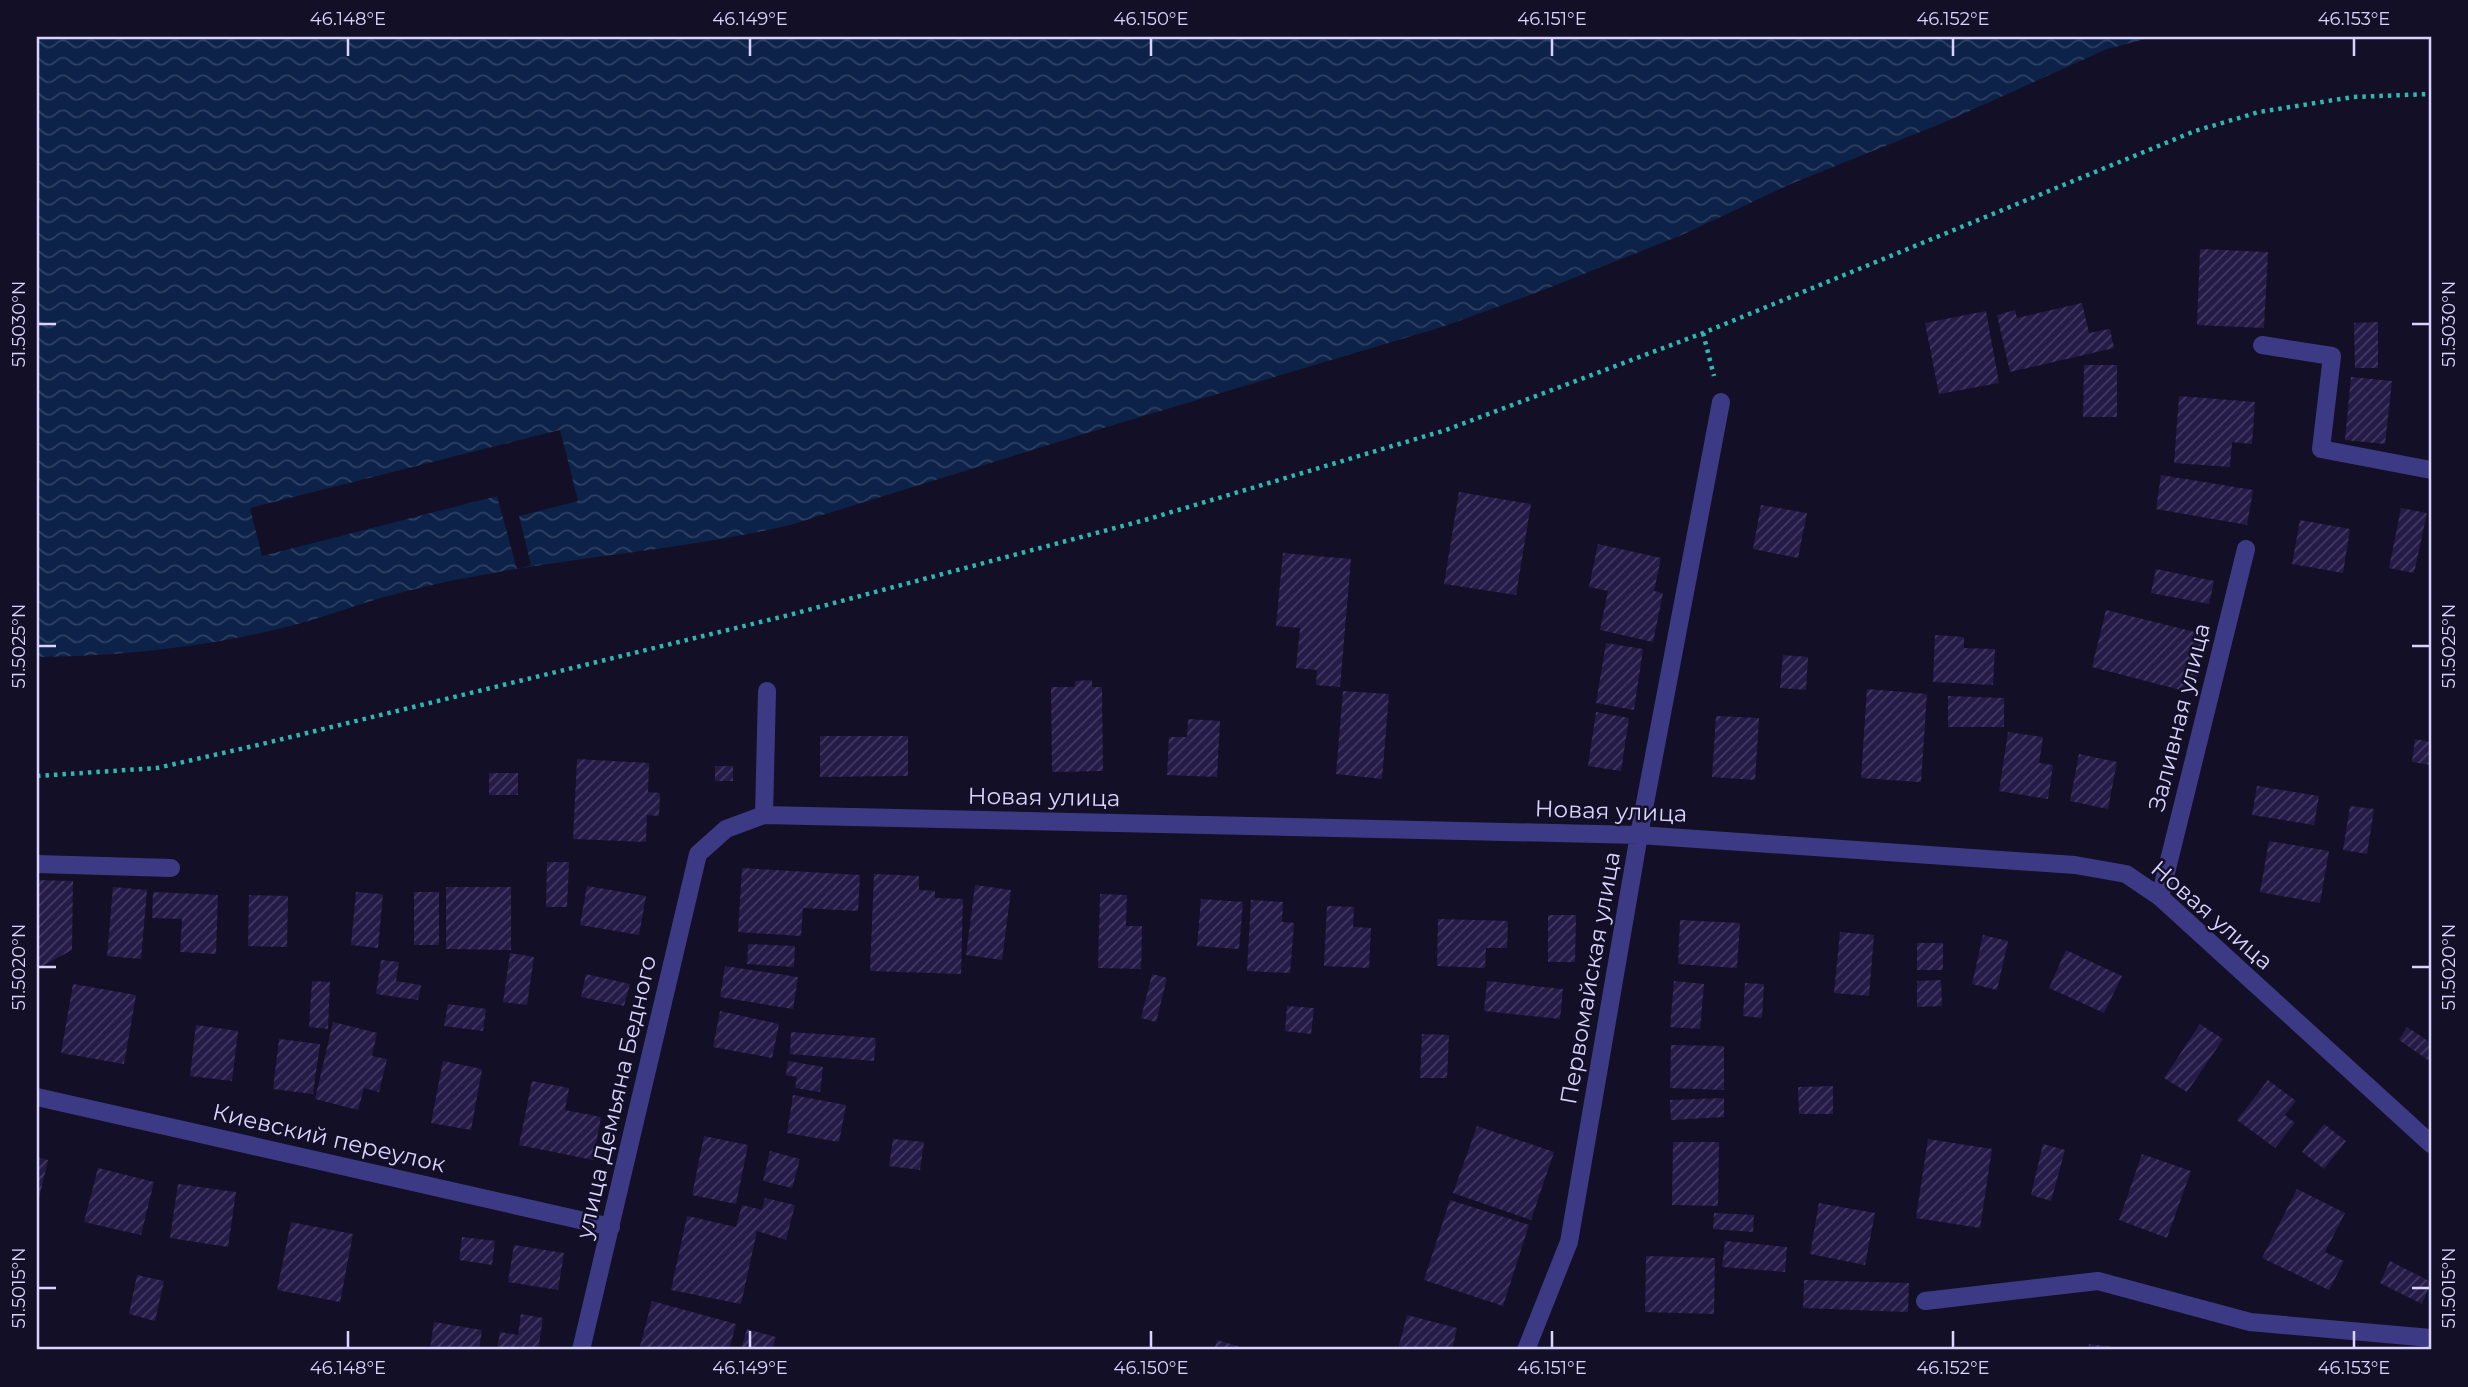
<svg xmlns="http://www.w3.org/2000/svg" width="2468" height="1387" font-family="Montserrat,sans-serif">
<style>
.water{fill:url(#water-waves)}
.pier{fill:#130f26}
.building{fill:url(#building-hatch)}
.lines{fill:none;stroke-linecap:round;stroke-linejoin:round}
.path{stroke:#2fb8b0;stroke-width:4.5;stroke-dasharray:3.5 5;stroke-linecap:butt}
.lane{stroke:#3d3a85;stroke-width:18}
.street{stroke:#3d3a85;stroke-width:18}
.ticks{fill:none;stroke:#d9d4ff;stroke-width:2.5}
.labels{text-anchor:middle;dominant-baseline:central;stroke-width:5;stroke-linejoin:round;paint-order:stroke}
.street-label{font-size:23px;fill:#d9d4ff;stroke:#130f26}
.neatline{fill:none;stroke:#d9d4ff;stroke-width:2.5}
.ticks-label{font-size:18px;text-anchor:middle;fill:#d9d4ff}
</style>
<defs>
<pattern id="water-waves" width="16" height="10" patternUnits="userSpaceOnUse" patternTransform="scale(1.75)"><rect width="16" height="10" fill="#0c2248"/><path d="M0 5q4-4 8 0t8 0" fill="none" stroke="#2f4163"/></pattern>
<pattern id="building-hatch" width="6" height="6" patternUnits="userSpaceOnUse" patternTransform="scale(1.75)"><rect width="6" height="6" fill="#241b47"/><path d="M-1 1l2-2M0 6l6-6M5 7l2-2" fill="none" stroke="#433b63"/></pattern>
</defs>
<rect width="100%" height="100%" fill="#130f26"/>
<!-- water -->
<path class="water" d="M37 37H2153L2107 49 1945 122 1793 183 1684 234 1541 291 1442 327 1110 426 790 525C686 550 577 556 472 577 443 582 413 589 384 597 349 607 314 621 278 629 198 648 119 656 37 657Z"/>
<!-- pier -->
<path class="pier" d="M560 430 578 501 519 516 531 565 517 569 497 496 262 556 250 508Z"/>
<!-- building -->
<path class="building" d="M2200 249 2268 252 2264 328 2197 325Z
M2082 303 2089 333 2110 329 2114 348 2010 372 1997 315 2015 310 2017 318Z
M1986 311 1999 383 1939 394 1925 323Z
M2378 322V368H2355L2354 323Z
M2084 365H2117V417H2083Z
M2351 377 2392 381 2385 444 2345 440Z
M2179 396 2255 402 2252 444 2232 442 2230 467 2174 463Z
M2161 475 2253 490 2247 525 2156 509Z
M1459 492 1531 504 1516 595 1444 584Z
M1761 505 1807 513 1798 558 1753 549Z
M2401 508 2427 513 2414 573 2389 568Z
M2300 520 2350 529 2343 573 2292 564Z
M1598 544 1661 558 1654 591 1663 593 1653 642 1600 630 1608 591 1589 587Z
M1283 553 1351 559 1340 687 1316 685 1317 670 1296 668 1300 628 1276 626Z
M2156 569 2214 581 2209 604 2151 593Z
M2106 610 2207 635 2192 693 2092 667Z
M1935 635 1964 637V648L1995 649 1993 685 1933 682Z
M1606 643 1643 649 1634 710 1596 703Z
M1783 655 1808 657 1806 690 1780 688Z
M1092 680V687H1102L1103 771 1052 772 1051 687H1075V681Z
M1867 689 1927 694 1921 782 1861 778Z
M1343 691 1389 694 1382 779 1336 774Z
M1948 696 2004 698V727H1948Z
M1596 712 1629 718 1621 771 1588 766Z
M1716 716 1759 718 1755 780 1712 777Z
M1188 719 1220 721 1217 777 1167 775 1169 737H1187Z
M2008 732 2043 737 2039 763 2053 765 2048 799 1999 791Z
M820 736H908V776L820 777Z
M2415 739 2431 742V765L2412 762Z
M2079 754 2117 762 2108 809 2070 801Z
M577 759 649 763 648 792 660 793 659 816 647 815 646 842 573 839Z
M715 766H733V781H715Z
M489 773H518V795H489Z
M2257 786 2319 796 2314 825 2252 815Z
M2350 806 2374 809 2367 854 2343 850Z
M2269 841 2329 851 2320 903 2260 892Z
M547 862H569L567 907H546Z
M742 868 860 875 858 911 803 908 801 936 738 932Z
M874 874 919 876V890L935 891V898L963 899 961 974 870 971Z
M37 880 73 881 72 950 37 969Z
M975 885 1011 890 1002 960 966 955Z
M587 886 646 896 639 935 580 925Z
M113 887 147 890 141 959 107 956Z
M446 887H511V950L446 949Z
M153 892 218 895 216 954 180 952 182 919 152 918Z
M356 892 383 894 378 948 351 945Z
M414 892H439V945H414Z
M1100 894 1127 895 1126 926H1142L1141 969 1098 968Z
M249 895 288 896 287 947 248 946Z
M1201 899 1243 902 1239 949 1197 946Z
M1251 900 1283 902 1282 922 1294 923 1290 973 1247 971Z
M1327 906 1354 907 1353 927 1371 928 1369 968 1324 966Z
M1548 915H1576L1575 962H1548Z
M1438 919 1508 921 1507 948H1486L1485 968 1437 966Z
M1680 920 1740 923 1737 968 1678 964Z
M1840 932 1874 935 1869 996 1834 993Z
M1983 935 2008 941 1997 990 1972 984Z
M1917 943H1943V970H1917Z
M748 944 795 946 794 967 747 964Z
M2066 950 2122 976 2104 1013 2049 988Z
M510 953 534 957 527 1005 503 1002Z
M381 960 399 962 396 981 421 985 418 1000 376 994Z
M725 966 798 977 793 1009 720 997Z
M586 974 630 984 624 1006 581 997Z
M1152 974 1167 978 1156 1022 1141 1018Z
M1941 980 1942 1006 1917 1007V981Z
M312 981 330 982 328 1029 309 1027Z
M1487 981 1563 989 1560 1019 1484 1011Z
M1674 981 1704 984 1700 1029 1670 1027Z
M1745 983 1764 984 1762 1018 1743 1016Z
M73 984 136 995 124 1064 61 1053Z
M448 1004 486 1009 483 1031 444 1026Z
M1287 1006 1314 1008 1311 1034 1285 1031Z
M720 1011 779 1024 772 1058 713 1047Z
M333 1022 377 1033 372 1056 387 1059 379 1092 364 1088 358 1110 315 1099Z
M2200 1024 2223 1039 2187 1092 2164 1078Z
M196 1025 238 1031 232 1081 190 1076Z
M2407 1027 2431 1043V1055L2428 1060 2399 1040Z
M791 1032 876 1038 874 1061 790 1054Z
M1422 1034 1449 1035 1447 1078H1420Z
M279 1039 320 1044 313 1094 273 1089Z
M1671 1045 1724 1046V1090L1670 1088Z
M443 1061 482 1069 471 1130 431 1123Z
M788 1061 823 1067 820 1092 795 1088 797 1077 786 1075Z
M2268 1080 2296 1101 2285 1115 2295 1123 2275 1148 2237 1120Z
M532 1081 569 1088 565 1110 601 1117 593 1160 519 1145Z
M1833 1086V1114H1799L1798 1087Z
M793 1095 846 1105 839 1142 787 1133Z
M1724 1098V1117L1671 1120 1670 1100Z
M2324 1124 2346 1141 2324 1169 2302 1152Z
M1477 1126 1554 1152 1531 1220 1453 1193Z
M704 1136 748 1145 736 1204 692 1195Z
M893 1139 924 1142 920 1170 889 1166Z
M1928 1139 1992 1149 1980 1228 1916 1218Z
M1673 1142H1719L1718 1206 1672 1205Z
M2043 1144 2065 1150 2051 1201 2031 1195Z
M770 1151 800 1159 792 1188 763 1181Z
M2142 1154 2191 1171 2167 1238 2119 1220Z
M37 1157 48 1160 38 1203H37Z
M98 1168 154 1182 141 1235 84 1222Z
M178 1184 236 1192 228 1247 170 1238Z
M2297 1189 2345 1213 2325 1252 2344 1261 2329 1290 2262 1258Z
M765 1198 795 1205 786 1240 757 1231 741 1304 671 1290 687 1216 736 1227 742 1205 762 1210Z
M1450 1200 1529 1225 1503 1306 1424 1280Z
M1819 1203 1875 1213 1865 1265 1810 1254Z
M1714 1213 1754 1215 1753 1232 1713 1229Z
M291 1222 353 1234 340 1302 277 1290Z
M462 1237 495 1241 492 1265 459 1260Z
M1725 1241 1787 1247 1785 1272 1722 1267Z
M514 1245 564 1253 558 1290 508 1282Z
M1646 1256 1715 1258 1714 1314 1645 1312Z
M2390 1261 2431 1282 2422 1304 2380 1283Z
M137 1275 164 1281 155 1321 129 1314Z
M1804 1280 1909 1283 1908 1312 1803 1308Z
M652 1301 736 1324 729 1350H639Z
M521 1314 543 1318 538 1350H497L500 1332 518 1335Z
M1407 1315 1457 1328 1452 1350 1398 1349Z
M434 1322 482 1330 479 1350 430 1349Z
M747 1329 776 1337 772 1350H741Z
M1217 1340 1251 1350H1214Z
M2089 1344 2115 1347V1350H2088Z"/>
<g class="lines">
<!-- path -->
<path class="path" d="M1703 333 1714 376
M37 776 157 768 258 745 789 615 1145 520 1446 430 1703 333 2195 131 2259 112 2353 97 2431 94"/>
<!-- lane -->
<path class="lane" d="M2262 345 2332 356 2321 449 2431 470
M764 815 767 691
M1925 1301 2098 1281 2250 1322 2431 1338"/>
<!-- street -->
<path class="street" d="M37 864 171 868
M2160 897 2246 549
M37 1097 611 1227
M581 1350 698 854 726 829 764 815 1639 835 2075 865 2126 874 2160 897 2431 1144
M1526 1350 1569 1242 1639 835 1721 402"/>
</g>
<!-- ticks -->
<path class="ticks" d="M348 38V56M750 38V56M1151 38V56M1552 38V56M1953 38V56M2354 38V56M38 324H56M2412 324H2430M38 646H56M2412 646H2430M38 967H56M2412 967H2430M38 1288H56M2412 1288H2430M348 1331V1348M750 1331V1348M1151 1331V1348M1552 1331V1348M1953 1331V1348M2354 1331V1348"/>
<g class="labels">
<!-- street labels -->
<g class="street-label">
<text transform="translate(2179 717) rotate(-76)">Заливная улица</text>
<text transform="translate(1044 797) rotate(1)">Новая улица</text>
<text transform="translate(1611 811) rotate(2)">Новая улица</text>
<text transform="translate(2212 915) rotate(41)">Новая улица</text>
<text transform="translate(1590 978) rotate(-80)">Первомайская улица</text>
<text transform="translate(616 1097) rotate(-77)">улица Демьяна Бедного</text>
<text transform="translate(329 1138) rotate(13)">Киевский переулок</text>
</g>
</g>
<!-- border -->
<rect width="2468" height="1387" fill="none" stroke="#130f26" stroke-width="77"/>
<rect x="38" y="38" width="2392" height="1310" class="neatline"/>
<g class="ticks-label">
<text x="348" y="25">46.148°E</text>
<text x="750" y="25">46.149°E</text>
<text x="1151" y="25">46.150°E</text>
<text x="1552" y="25">46.151°E</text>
<text x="1953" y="25">46.152°E</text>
<text x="2354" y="25">46.153°E</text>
<text transform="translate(19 324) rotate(-90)" y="6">51.5030°N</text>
<text transform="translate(2449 324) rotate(-90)" y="6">51.5030°N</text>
<text transform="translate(19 646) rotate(-90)" y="6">51.5025°N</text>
<text transform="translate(2449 646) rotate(-90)" y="6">51.5025°N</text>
<text transform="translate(19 967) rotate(-90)" y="6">51.5020°N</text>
<text transform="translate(2449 967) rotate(-90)" y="6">51.5020°N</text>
<text transform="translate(19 1288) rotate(-90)" y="6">51.5015°N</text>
<text transform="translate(2449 1288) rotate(-90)" y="6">51.5015°N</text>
<text x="348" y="1374">46.148°E</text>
<text x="750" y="1374">46.149°E</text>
<text x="1151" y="1374">46.150°E</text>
<text x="1552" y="1374">46.151°E</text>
<text x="1953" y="1374">46.152°E</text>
<text x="2354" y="1374">46.153°E</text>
</g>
</svg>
